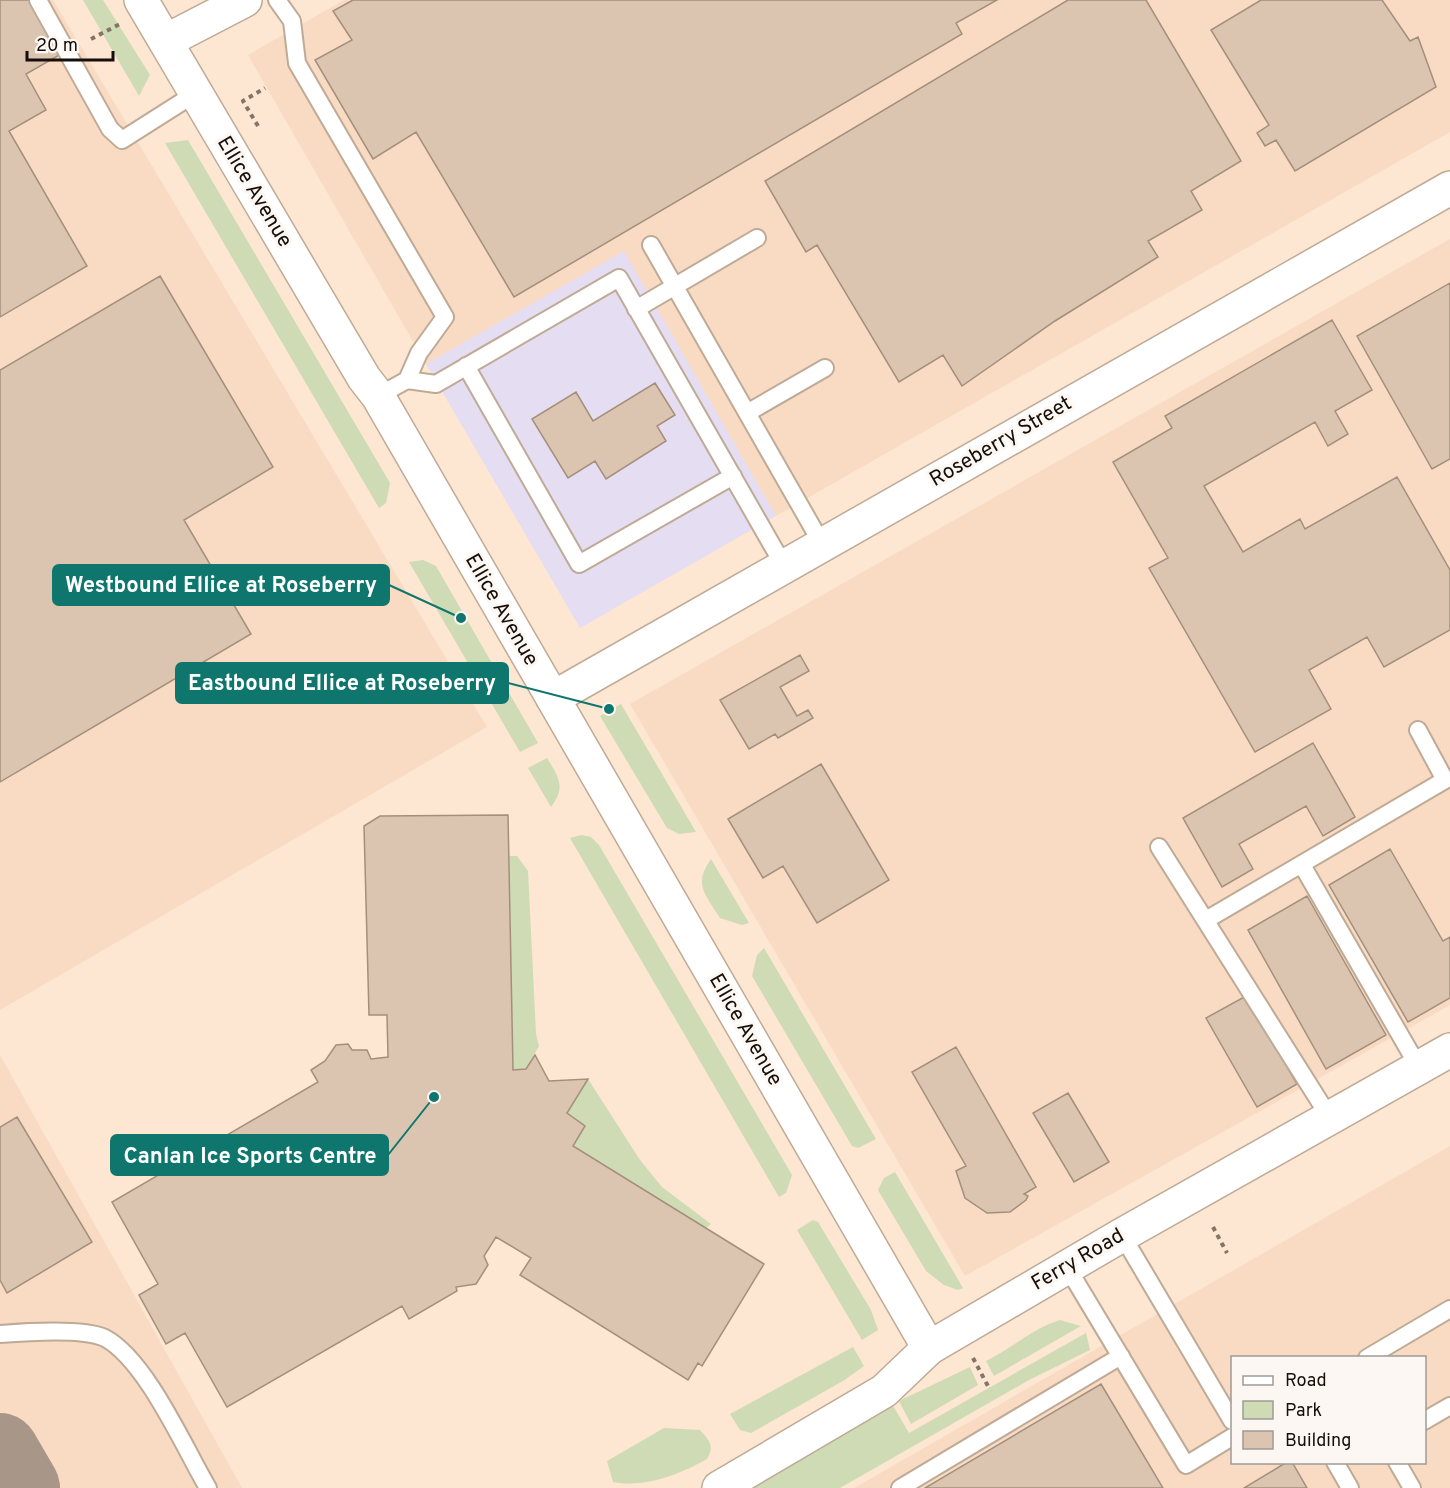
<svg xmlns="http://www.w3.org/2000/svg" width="1450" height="1488" font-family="Overpass,sans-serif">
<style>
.commercial{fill:#e5ddf2}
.built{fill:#f8dbc2;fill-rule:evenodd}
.green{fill:#cfdbb4}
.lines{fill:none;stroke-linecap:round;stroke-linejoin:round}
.taxiway{stroke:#a89688;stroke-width:78}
.building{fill:#dbc5b1;stroke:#a38f7c;stroke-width:1.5}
.lane-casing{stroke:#bfaa96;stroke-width:20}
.street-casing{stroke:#bfaa96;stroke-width:36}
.secondary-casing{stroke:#bfaa96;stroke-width:36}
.path{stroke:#837467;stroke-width:4;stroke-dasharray:4.5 4.5;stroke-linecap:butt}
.lane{stroke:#fff;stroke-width:16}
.street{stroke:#fff;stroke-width:33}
.secondary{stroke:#fff;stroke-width:33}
.labels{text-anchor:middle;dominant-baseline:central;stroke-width:6;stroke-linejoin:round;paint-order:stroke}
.street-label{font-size:21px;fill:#160e08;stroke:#fcf7f3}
.leader{fill:none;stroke:#0f766e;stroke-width:2}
.callout-dot{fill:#0f766e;stroke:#fcf7f3;stroke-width:2}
.callout{fill:#0f766e;stroke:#0f766e;stroke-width:2}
.callout-label{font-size:22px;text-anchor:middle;font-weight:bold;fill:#fff}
</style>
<rect width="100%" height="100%" fill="#fde6d2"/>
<!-- commercial -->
<path class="commercial" d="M624 250 776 516 580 628 426 364Z"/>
<!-- built -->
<path class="built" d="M0 0H53L487 727 0 1010Z
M344 0H1450V132L776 516 624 251 426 364 248 55Z
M1450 239V1005L965 1276 630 704Z
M0 1055 242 1488H0Z
M1450 1146V1488H854ZM1232 1358H1424V1462H1232Z"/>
<!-- green -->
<path class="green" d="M83 0H103L150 75 139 96Z
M188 140 390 483 386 503 379 508 165 143Z
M423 560 436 566 538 743 520 752 409 562Z
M621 704 696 832 679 834 667 828 600 716Z
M547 758C559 777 566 788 551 807L528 768Z
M581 835 591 837 599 845 792 1175 786 1193 779 1197 570 838Z
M509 856H517L528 871 536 1034 539 1046 526 1069 513 1070Z
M711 859 749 923 742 925 720 918C705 894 693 885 711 859Z
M764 948 876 1139 858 1148 852 1146 752 976 757 955Z
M588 1079 640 1160 662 1187 711 1224 706 1228 573 1146 584 1126 567 1113Z
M895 1172 963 1288 958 1290 944 1285 926 1271 878 1190 884 1178Z
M813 1220 818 1222 871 1310 878 1330 862 1340 797 1230Z
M1060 1320 1081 1326 994 1376 986 1361C1011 1349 1033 1328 1060 1320Z
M1086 1333 1090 1350 1029 1380 840 1488H743L892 1404 909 1433Z
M853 1347 864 1366 843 1381 751 1433 740 1430 730 1414Z
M970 1367 978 1385 911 1424 899 1401Z
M664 1428 700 1430C709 1440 715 1446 707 1459 679 1475 644 1488 613 1482L607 1461Z"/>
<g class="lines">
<!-- taxiway -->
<path class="taxiway" d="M0 1452 21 1488"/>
</g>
<!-- building -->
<path class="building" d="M0 0H29L61 54 26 74 46 110 9 131 87 266 0 317Z
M353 0H997L956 23 962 34 514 297 416 132 373 159 315 60 352 40 333 11Z
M1068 0H1146L1241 161 1191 191 1202 210 1148 241 1158 257 1055 321 962 386 943 355 899 382 817 245 806 252 765 181Z
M1261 0H1382L1410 41 1418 37 1436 87 1295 171 1276 140 1265 146 1257 133 1269 125 1211 30Z
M160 276 273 467 184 520 251 634 0 782V370Z
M1450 283V459L1432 469 1357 336Z
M1332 320 1372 390 1335 411 1348 434 1328 446 1315 422 1204 486 1243 552 1300 519 1305 529 1397 477 1450 570V630L1384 667 1367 637 1309 670 1331 709 1255 752 1149 568 1168 558 1113 462 1172 428 1165 416Z
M655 383 675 415 657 426 666 441 606 479 595 461 568 478 532 419 576 392 593 421Z
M800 655 809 671 780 687 797 716 808 710 813 718 778 738 775 734 749 749 720 700Z
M1313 743 1355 817 1323 836 1306 806 1239 844 1253 869 1222 887 1183 818Z
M821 764 889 880 817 923 783 866 763 878 728 819Z
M508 815 513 1070 526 1069 535 1055 549 1081 588 1079 567 1113 585 1126 573 1146 764 1264 702 1366 698 1363 688 1380 520 1275 531 1258 496 1237 484 1256 488 1265 476 1284 456 1287 457 1291 409 1319 402 1306 227 1407 185 1333 166 1344 139 1295 158 1284 112 1202 318 1082 311 1070 325 1061 336 1045 348 1044 352 1050H367L371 1059 388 1057 387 1015H369L364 826 380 816Z
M1390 849 1443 941 1450 937V998L1408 1022 1329 885Z
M1307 896 1386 1035 1326 1069 1248 930Z
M1246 996 1297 1084 1257 1107 1206 1018Z
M956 1047 1036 1187 1024 1194 1028 1196 1026 1200 1010 1212 987 1213 965 1198 956 1171 966 1166 912 1072Z
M1068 1093 1109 1162 1074 1182 1033 1113Z
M17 1117 92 1242 7 1293 0 1280V1127Z
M1101 1384 1163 1488H925Z
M1287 1462H1292L1307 1488H1244Z"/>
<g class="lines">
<defs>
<path id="lane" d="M38 0 110 129 122 140 196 93
M277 0 292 21 297 63 445 317 419 353 407 380
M651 245 822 544
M636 309 757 238
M466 366 579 564 733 476
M378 396 407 380 436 384 619 278 784 566
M747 413 825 368
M1159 847 1330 1118
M1302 865 1418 1066
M1206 920 1445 780 1418 730
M1122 1235 1232 1421
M1067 1267 1186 1465 1232 1437
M0 1334C25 1332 84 1328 105 1338 146 1360 184 1447 208 1488
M1367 1358 1450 1309
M1424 1421 1450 1406
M1335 1462 1350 1488
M1397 1462 1412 1488
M900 1488 1121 1356"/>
<path id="street" d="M166 41 245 0
M553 698 1450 188
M719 1488 884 1391 929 1348"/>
<path id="secondary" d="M141 0 364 378 378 396 929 1348 1122 1235 1450 1050"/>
</defs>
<!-- lane casing -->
<use href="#lane" class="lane-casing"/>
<!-- street casing -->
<use href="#street" class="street-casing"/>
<!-- secondary casing -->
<use href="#secondary" class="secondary-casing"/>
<!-- path -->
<path class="path" d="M91 39 120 24
M258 126 243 101 265 88
M1213 1227 1227 1253
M973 1358 989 1388"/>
<!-- lane -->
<use href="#lane" class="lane"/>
<!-- street -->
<use href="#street" class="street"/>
<!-- secondary -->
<use href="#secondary" class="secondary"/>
</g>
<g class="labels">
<!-- street labels -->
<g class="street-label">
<text transform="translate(254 192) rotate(59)">Ellice Avenue</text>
<text transform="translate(1001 442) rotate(-30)">Roseberry Street</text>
<text transform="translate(501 610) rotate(60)">Ellice Avenue</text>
<text transform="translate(745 1030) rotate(60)">Ellice Avenue</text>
<text transform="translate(1078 1260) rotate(-30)">Ferry Road</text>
</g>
</g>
<!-- callouts -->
<path class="leader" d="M461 618L389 585M609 709L508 683M434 1097L388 1155"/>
<g class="callout-dot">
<circle cx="461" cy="618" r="6"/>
<circle cx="609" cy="709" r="6"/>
<circle cx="434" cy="1097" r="6"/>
</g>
<g class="callout">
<rect x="53" y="565" width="336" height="40" rx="6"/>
<rect x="176" y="663" width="332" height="40" rx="6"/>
<rect x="111" y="1135" width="277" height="40" rx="6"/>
</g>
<g class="callout-label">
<text x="221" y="592">Westbound Ellice at Roseberry</text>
<text x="342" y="690">Eastbound Ellice at Roseberry</text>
<text x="250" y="1163">Canlan Ice Sports Centre</text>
</g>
<!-- legend -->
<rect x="1231" y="1356" width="195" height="108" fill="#fcf7f3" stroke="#a09a95" stroke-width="1.5"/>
<rect x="1243" y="1376" width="30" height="9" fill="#ffffff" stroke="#a09a95" stroke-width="1.5"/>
<text x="1285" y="1386" font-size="18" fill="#160e08">Road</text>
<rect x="1243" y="1401" width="30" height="18" fill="#cfdbb4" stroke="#a09a95" stroke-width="1.5"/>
<text x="1285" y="1416" font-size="18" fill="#160e08">Park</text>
<rect x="1243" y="1431" width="30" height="18" fill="#dbc5b1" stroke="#a09a95" stroke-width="1.5"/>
<text x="1285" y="1446" font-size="18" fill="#160e08">Building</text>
<!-- scale -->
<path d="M27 51v9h86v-9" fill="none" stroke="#160e08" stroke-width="3"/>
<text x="36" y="51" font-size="18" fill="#160e08" stroke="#fcf7f3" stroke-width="4.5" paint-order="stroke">20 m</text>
</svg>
